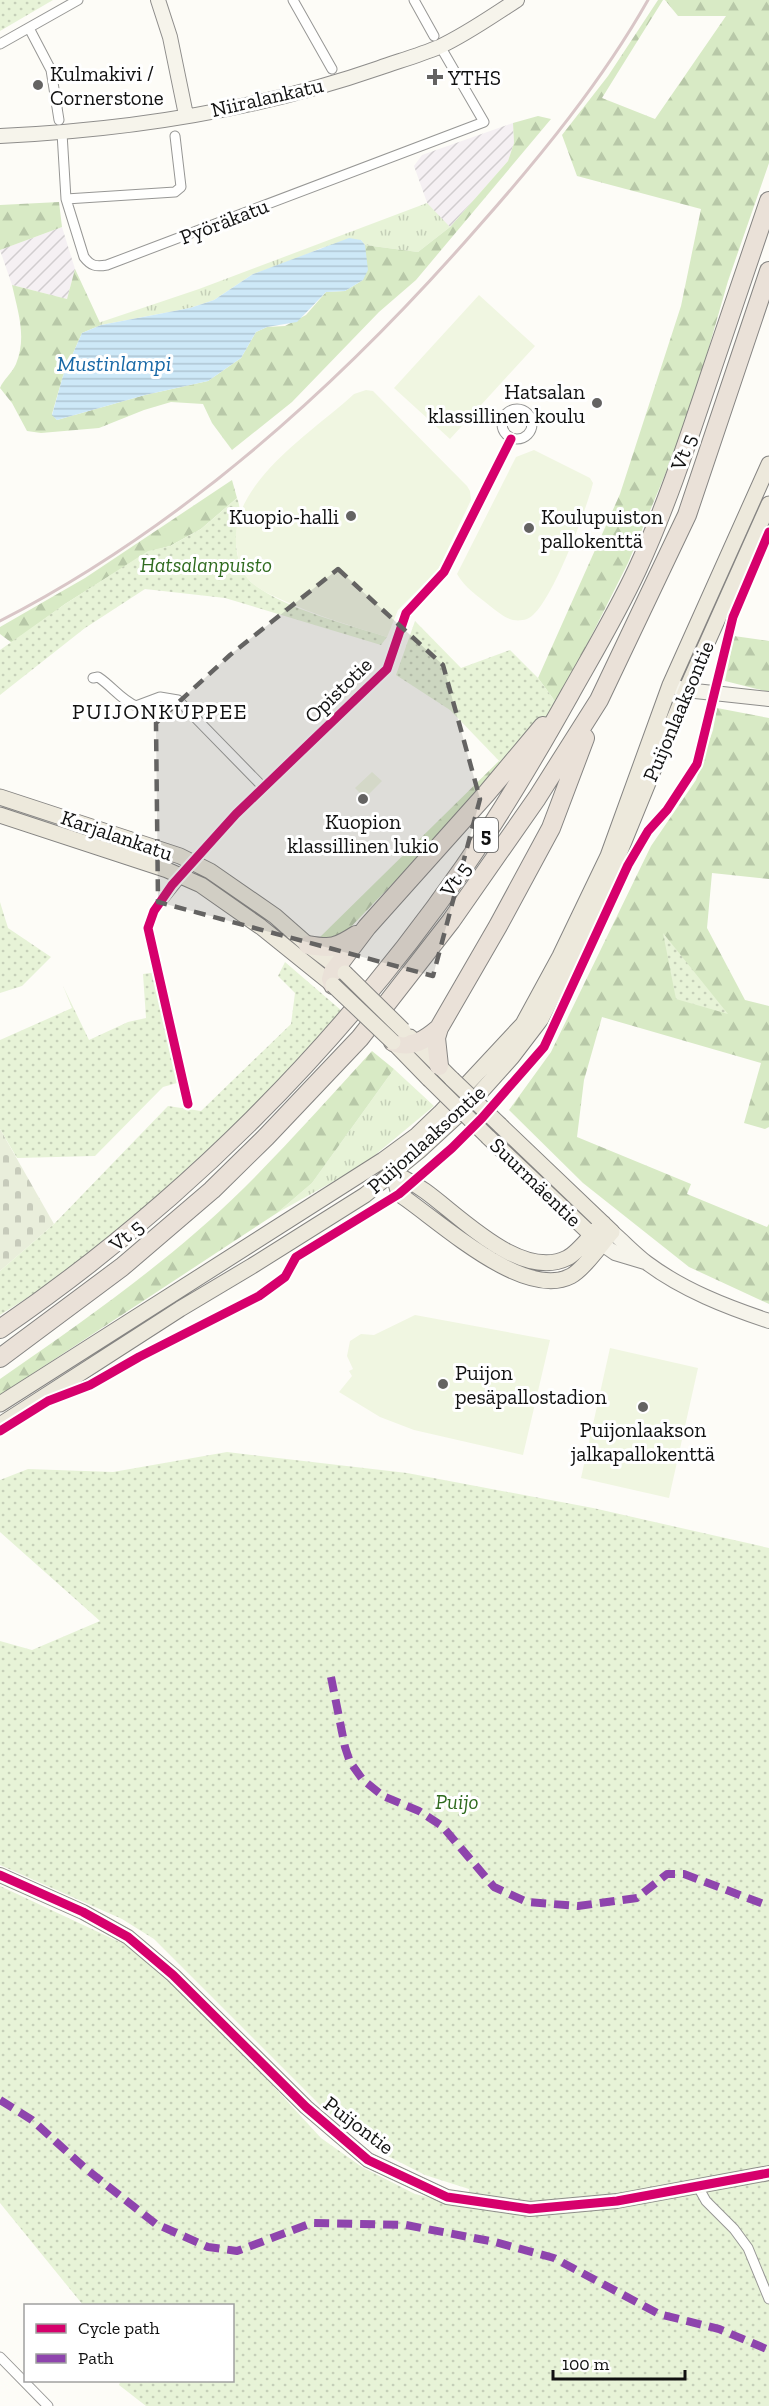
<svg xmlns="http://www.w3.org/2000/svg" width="769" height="2406" font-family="'Zilla Slab',serif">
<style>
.industrial{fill:url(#industrial-furrows)}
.grass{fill:url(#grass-tufts)}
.forest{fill:url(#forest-firs)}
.cemetery{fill:url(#cemetery-stones)}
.park{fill:url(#park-dots)}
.pitch{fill:#f0f6e1}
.water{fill:url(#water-rules)}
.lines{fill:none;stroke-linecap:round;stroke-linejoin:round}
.street-casing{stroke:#979795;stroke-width:11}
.secondary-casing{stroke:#8e8d8b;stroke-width:16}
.primary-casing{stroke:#858482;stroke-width:17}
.highway-casing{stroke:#858482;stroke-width:20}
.street{stroke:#fffffe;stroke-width:9}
.secondary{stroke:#f6f4eb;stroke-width:14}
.primary{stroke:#ede9dc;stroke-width:15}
.highway{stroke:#eae1d8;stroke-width:18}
.rail{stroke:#d9c6c7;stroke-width:3}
.primary-bridge-casing{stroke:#858482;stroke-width:17;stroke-linecap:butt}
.primary-bridge{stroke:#ede9dc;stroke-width:15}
.quiet{stroke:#8e44ad;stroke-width:8;stroke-dasharray:15 8;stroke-linecap:butt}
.cycleway-casing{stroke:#fff;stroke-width:13}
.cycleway{stroke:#d6006c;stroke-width:9}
.marked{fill:#646362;fill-opacity:0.2;stroke:#646362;stroke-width:4.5;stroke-dasharray:12 8;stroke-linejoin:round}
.poi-dot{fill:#646362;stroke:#fff;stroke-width:2}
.labels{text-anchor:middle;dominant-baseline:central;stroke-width:6;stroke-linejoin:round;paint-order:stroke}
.shield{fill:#fff;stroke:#585858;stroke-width:1.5}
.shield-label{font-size:20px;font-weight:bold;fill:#111}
.poi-label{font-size:21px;fill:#111;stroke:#fff;text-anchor:start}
.street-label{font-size:21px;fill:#111;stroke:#fff}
.park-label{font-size:21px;font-style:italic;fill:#2f6b1f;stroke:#fff}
.water-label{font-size:22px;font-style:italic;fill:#1768a6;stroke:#fff}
.neighbourhood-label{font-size:22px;letter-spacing:1.5px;fill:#111;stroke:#fff}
</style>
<defs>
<pattern id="industrial-furrows" width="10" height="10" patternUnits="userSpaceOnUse" patternTransform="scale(1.5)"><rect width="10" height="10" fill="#f5f0f3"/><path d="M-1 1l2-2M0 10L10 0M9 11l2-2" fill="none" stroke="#d1cdcf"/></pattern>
<pattern id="grass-tufts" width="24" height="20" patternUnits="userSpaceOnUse" patternTransform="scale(1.5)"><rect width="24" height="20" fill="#e7f3d7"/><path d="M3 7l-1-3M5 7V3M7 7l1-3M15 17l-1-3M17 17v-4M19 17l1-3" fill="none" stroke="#c5cfb8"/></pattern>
<pattern id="forest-firs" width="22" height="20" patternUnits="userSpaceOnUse" patternTransform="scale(1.5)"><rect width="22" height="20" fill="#d8eac5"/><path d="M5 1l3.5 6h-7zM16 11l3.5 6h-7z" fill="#b8c8a8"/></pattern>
<pattern id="cemetery-stones" width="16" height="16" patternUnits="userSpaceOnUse" patternTransform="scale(1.5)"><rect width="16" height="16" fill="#e9eedb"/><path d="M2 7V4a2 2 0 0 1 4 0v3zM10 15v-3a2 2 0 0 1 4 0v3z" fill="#c7cbbb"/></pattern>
<pattern id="park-dots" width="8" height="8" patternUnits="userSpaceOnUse" patternTransform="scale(1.5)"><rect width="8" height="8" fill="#e7f3d7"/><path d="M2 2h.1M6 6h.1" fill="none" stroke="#c5cfb8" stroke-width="1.8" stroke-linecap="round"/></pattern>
<pattern id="water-rules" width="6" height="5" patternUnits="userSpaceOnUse" patternTransform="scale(1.5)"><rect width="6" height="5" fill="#cde8f7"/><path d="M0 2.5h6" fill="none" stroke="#afc6d3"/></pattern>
</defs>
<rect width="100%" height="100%" fill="#fdfcf7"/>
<!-- industrial -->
<path class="industrial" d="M513 123 514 143 508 161 450 227 429 208 414 166 422 155Z
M62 227 75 269 67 299 12 285 0 250Z"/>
<!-- grass -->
<path class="grass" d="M427 203 450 227 418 252 365 245 361 240 321 248 289 262 253 274 214 300 190 308 101 325 98 323 199 289Z
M394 1069 434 1106 363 1165 277 1213 312 1183Z"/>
<!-- forest -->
<path class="forest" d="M658 0H663L602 98 655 119 726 16H678L665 0H769V163L728 281 688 420 628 563 557 704 538 678 620 494 681 306 701 209 577 176 562 135 608 76Z
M538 116 551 119 416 280 379 312 292 402 232 450 212 423 203 404 171 402 144 410 99 428 41 433 27 431 12 403 0 388C3 380 12 373 16 364 27 337 18 312 12 285L67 299 75 269 101 325 82 333 63 376 52 414 57 420 145 395 208 381 241 358 256 332 267 327 285 326 306 315 326 292 345 291 363 280 365 245 418 252 450 227 508 161 514 143 513 123Z
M59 202 62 227 0 250V205Z
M232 480 237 498 201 529 170 546 148 552 65 604 12 643 0 634V627L85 578Z
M734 636 769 641V692L725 681Z
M717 708 769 718V879L712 873 707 928 745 1000 769 1006V1127L765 1129 744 1123 761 1063 602 1017 584 1080 577 1137 691 1184 687 1194 767 1227 769 1224V1304L689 1267 583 1183 509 1110 551 1052 651 846 696 780 713 730Z
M499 761 505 767 344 934 333 940 319 938Z
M372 1051 394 1069 312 1183 277 1213 0 1395V1379C85 1320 171 1260 244 1188 288 1144 330 1097 372 1051Z"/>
<!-- cemetery -->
<path class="cemetery" d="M0 1129 54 1224 0 1271Z"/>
<!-- park -->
<path class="park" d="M0 0H53L0 31Z
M237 498C245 517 232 536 238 557 240 565 244 575 250 581 280 608 349 625 387 637L381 645 225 598 145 589 85 628 0 695V650L65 604 148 551 170 546 201 529Z
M415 621 461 668 510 650 538 678 557 704 505 767 450 710 396 675Z
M0 902 8 928 51 957 22 986 0 993Z
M663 933 728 1014 676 999Z
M285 962 342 1011 252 1108 92 1257 0 1315V1271L54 1224 168 1106 201 1111 291 1024 295 993 278 976Z
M158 972 184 1081 163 1087 95 1156 17 1158 0 1129V1040L72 1008 63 986 89 1040 128 1022 146 1018 143 974Z
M227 1452 407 1473 593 1508 769 1548V2406H146L119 2385 121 2380H232V2306L83 2305 0 2203V1886L126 1945 175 1987 263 2075 321 2138 362 2167 415 2194 468 2207 469 2189 425 2175 372 2148 321 2106 154 1939 122 1919 0 1865V1641L32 1650 100 1621 0 1532V1480L28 1469 113 1472Z"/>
<!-- pitch -->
<path class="pitch" d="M479 295 535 346 450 439 394 388Z
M366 390 373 391 467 486 470 491 471 500 438 570 398 610 387 637C351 626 315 615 280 599 270 594 257 589 249 580 242 572 238 561 237 551 224 486 313 432 354 394Z
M534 450 590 478 593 483C587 508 549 612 527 619 511 624 502 615 490 606 478 596 465 588 457 574L516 457Z
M372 772 382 781 365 798 355 788Z
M415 1315 550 1340 523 1455 414 1430 380 1417 339 1392 352 1376 349 1371 353 1369 347 1356 350 1341 361 1334 374 1335Z
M610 1348 698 1368 669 1498 581 1478Z"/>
<!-- water -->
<path class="water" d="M349 238 361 240 365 245 368 270 363 280 345 291 326 292 297 322 267 327 256 332 241 358 208 381 145 395 57 420 52 415 63 376 82 333 101 325 190 308 214 300 253 274Z"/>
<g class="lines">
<defs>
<path id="street" d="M293 0 332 69
M414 0 434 36
M29 28 51 70 59 120
M0 44 78 0
M62 133 66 199 84 257C91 266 96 267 107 265L484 122 440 46
M66 199 175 192 181 187 175 136
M502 424a15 15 0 1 1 30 0a15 15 0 1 1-30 0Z
M93 678 98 677C112 686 121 700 136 706L160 697 178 700 263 787
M191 864 236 814 387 669 406 613 444 572 511 439
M183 875 154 911 148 928 188 1104
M697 2185 706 2201 734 2229 748 2248 769 2299
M0 2357 48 2406"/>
<path id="secondary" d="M158 0 170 37 186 115
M0 136C128 130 258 110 379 68 399 61 420 55 439 47 467 34 492 16 517 0
M670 685 686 690 769 699
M612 1232C624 1242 635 1254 647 1263 683 1290 727 1307 769 1321
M602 1244 615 1253 645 1262
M0 1875 83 1912 128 1937 173 1975 306 2107 368 2160 447 2197 530 2209 617 2201 769 2173"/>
<path id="primary" d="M0 797 180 856 210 871 275 916 308 945 345 973
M0 815 167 870 201 885 261 927 333 985
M410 1037 452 1079
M393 1042 429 1079
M488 1137 597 1240
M390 1167 393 1173 399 1194C437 1219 523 1301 571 1276 584 1269 602 1243 612 1232L500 1125
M393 1173C404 1178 415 1184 425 1191 460 1216 521 1281 567 1258 578 1253 593 1232 603 1223
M0 1404 383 1160 417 1135 440 1113 523 1024 560 956 608 856 670 685 769 464
M0 1425 180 1309 252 1266 365 1195 419 1151 469 1105 512 1057 541 1019 596 910 686 690 769 504"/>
<path id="highway" d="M308 945C331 949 336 948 356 935
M333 985 331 979 333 972 367 927 486 794 543 726
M393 1042C412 1049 425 1040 439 1028
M439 1066 436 1038 439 1028 498 926 551 828 585 738
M0 1329C181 1205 339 1047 464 867 503 811 537 753 570 694 593 653 617 613 637 570 668 503 691 431 715 360 733 307 751 254 769 201
M0 1358 122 1267 212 1190 266 1137 360 1038 451 921 537 798 599 700 687 515 769 271"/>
</defs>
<!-- street casing -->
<use href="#street" class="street-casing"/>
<!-- secondary casing -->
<use href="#secondary" class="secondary-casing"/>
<!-- primary casing -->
<use href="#primary" class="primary-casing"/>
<!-- highway casing -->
<use href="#highway" class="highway-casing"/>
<!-- street -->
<use href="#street" class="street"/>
<!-- secondary -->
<use href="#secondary" class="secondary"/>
<!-- primary -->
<use href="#primary" class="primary"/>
<!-- highway -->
<use href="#highway" class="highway"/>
<!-- rail -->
<path class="rail" d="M0 621C185 526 343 382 479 226 541 156 602 81 648 0"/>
<defs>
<path id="primary-bridge" d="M345 973 403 1030
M333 985 393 1042
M429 1079 488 1137
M452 1079 500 1125"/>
</defs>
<!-- primary-bridge casing -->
<use href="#primary-bridge" class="primary-bridge-casing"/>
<!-- primary-bridge -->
<use href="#primary-bridge" class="primary-bridge"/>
<!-- quiet -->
<path class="quiet" d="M331 1677 345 1747 350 1762 363 1780 383 1796 419 1811 442 1826 494 1887 527 1902 578 1906 637 1898 667 1874H684L769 1906
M0 2100 32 2120 86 2169 156 2224 208 2247 237 2251 312 2223 406 2225 495 2242 554 2258 659 2314 719 2329 769 2350"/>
<defs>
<path id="cycleway" d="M188 1104 148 928 154 911 172 885 236 814 387 669 406 613 444 572 511 439
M0 1431 48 1401 90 1385 139 1357 259 1296 285 1277 296 1257 399 1194 452 1148 482 1118 544 1047 628 865 648 831 667 810 697 764 733 617 769 532
M0 1875 83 1912 128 1937 173 1975 306 2107 368 2160 447 2197 530 2209 617 2201 769 2173"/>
</defs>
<!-- cycleway casing -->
<use href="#cycleway" class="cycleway-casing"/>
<!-- cycleway -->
<use href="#cycleway" class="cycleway"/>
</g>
<!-- marked area -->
<path class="marked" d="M338 569 443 665 480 799 433 976 158 902 156 723 230 655Z"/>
<!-- markers -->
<g class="poi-dot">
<path d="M432 68h6v6h6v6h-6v6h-6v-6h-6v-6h6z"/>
<circle cx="38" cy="85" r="6"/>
<circle cx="597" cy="403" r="6"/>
<circle cx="351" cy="516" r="6"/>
<circle cx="529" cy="528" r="6"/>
<circle cx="363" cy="799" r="6"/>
<circle cx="443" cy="1384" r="6"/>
<circle cx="643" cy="1407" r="6"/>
</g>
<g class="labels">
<!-- shield labels -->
<rect class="shield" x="474" y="818" width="24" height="34" rx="4.5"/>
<g class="shield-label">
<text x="486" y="835">5</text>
</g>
<!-- poi labels -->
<g class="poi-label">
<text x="50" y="73">Kulmakivi /<tspan x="50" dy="24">Cornerstone</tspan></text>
<text x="448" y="77">YTHS</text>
<text x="585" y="391" text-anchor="end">Hatsalan<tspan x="585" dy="24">klassillinen koulu</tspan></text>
<text x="339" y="516" text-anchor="end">Kuopio-halli</text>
<text x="541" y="516">Koulupuiston<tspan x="541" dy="24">pallokenttä</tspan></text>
<text x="363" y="821" text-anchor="middle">Kuopion<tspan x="363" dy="24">klassillinen lukio</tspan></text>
<text x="455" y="1372">Puijon<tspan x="455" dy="24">pesäpallostadion</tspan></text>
<text x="643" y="1429" text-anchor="middle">Puijonlaakson<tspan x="643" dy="24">jalkapallokenttä</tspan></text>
</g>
<!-- street labels -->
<g class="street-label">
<text transform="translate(267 97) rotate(-13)">Niiralankatu</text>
<text transform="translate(224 221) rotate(-21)">Pyöräkatu</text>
<text transform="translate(683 452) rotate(-69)">Vt 5</text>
<text transform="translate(338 690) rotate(-44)">Opistotie</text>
<text transform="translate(678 711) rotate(-67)">Puijonlaaksontie</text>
<text transform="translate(117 835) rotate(19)">Karjalankatu</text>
<text transform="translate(455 879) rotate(-55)">Vt 5</text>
<text transform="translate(426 1139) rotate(-42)">Puijonlaaksontie</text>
<text transform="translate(536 1182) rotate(44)">Suurmäentie</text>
<text transform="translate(126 1235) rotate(-40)">Vt 5</text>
<text transform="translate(359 2125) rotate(37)">Puijontie</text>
</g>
<!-- park labels -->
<g class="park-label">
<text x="206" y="564">Hatsalanpuisto</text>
<text x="457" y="1801">Puijo</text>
</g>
<!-- water labels -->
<g class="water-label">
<text x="114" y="363">Mustinlampi</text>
</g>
<!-- neighbourhood labels -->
<g class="neighbourhood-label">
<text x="160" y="711">PUIJONKUPPEE</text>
</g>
</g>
<!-- legend -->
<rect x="24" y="2304" width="210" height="78" fill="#ffffff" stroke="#a0a0a0" stroke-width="1.5"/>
<rect x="36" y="2324" width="30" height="9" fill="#d6006c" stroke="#a0a0a0" stroke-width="1.5"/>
<text x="78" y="2334" font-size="18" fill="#111111">Cycle path</text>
<rect x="36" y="2354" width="30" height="9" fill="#8e44ad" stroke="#a0a0a0" stroke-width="1.5"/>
<text x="78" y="2364" font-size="18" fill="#111111">Path</text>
<!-- scale -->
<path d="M553 2370v9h132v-9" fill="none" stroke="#111111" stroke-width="3"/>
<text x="562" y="2370" font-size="18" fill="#111111" stroke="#ffffff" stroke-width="4.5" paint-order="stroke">100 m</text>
</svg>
